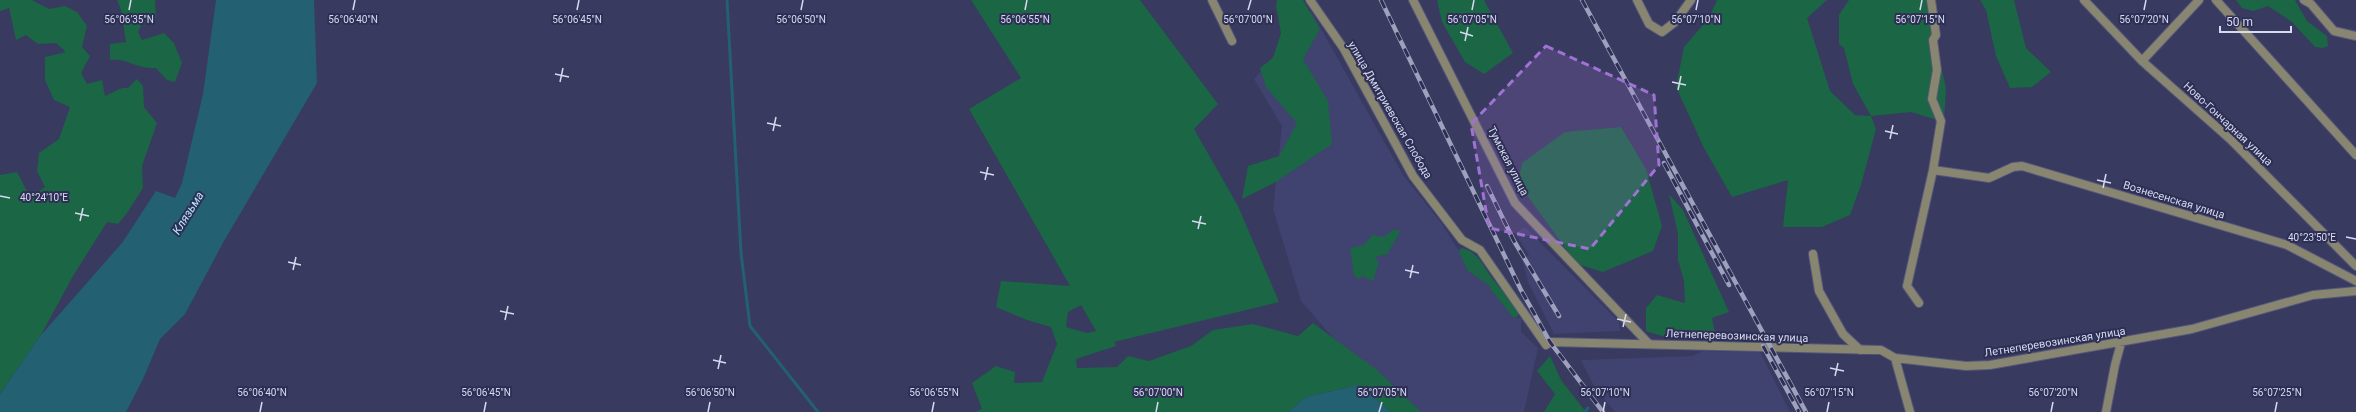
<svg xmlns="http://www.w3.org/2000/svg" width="2356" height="412" font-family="Roboto,sans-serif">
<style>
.built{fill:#40426f}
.green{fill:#1a6645;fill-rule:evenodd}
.water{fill:#236072}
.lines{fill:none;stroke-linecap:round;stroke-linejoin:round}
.stream{stroke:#236072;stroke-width:3}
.minor-casing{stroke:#55577a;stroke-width:10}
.minor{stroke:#888571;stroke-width:8}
.rail-casing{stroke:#9ea1bd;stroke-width:4.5}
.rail{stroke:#2e2f54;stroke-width:3;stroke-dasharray:9;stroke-linecap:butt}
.marked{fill:#a072d3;fill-opacity:0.2;stroke:#a072d3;stroke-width:3;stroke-dasharray:8 5;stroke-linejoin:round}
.ticks{fill:none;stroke:#d7daf1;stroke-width:1.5}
.labels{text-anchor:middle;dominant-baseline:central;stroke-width:4;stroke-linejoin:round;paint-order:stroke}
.street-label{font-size:11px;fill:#d7daf1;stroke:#2e2f54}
.water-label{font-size:12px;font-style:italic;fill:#b4e7f8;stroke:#2e2f54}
.ticks-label{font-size:10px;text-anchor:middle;fill:#d7daf1;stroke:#2e2f54;stroke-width:4;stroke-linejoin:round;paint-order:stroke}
</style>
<rect width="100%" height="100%" fill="#383a60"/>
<!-- built -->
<path class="built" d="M1311 11 1403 175 1442 224 1455 245 1510 307 1514 318H1521V332L1538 348 1524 412H1408L1363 373 1301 301 1273 209 1282 126 1254 79Z
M1525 227 1619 322 1620 331 1554 334 1528 282 1522 260 1529 255 1515 233Z
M1703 351 1760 352 1790 412H1615L1595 388 1581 360 1692 356Z"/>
<!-- green -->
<path class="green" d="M0 0H32L49 9 65 6 77 12 87 26 82 47 90 56 81 73 87 84 102 80 105 96 122 88H128L137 79 143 86 144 107 157 123 142 166 143 188 127 213 118 224 107 222 73 276 41 335 0 394V175L17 172 30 197 45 187 37 171 39 153 59 139 70 107 54 100 45 80V57L66 52 56 43 38 44 26 35 16 40 9 8 0 11Z
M117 0H155L156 18 142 24 138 32 142 40 164 33 174 43 182 63 175 82 167 80 156 68C135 69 129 58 110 60V44L126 42 121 10Z
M971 0H1140L1218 104 1194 129 1238 206 1279 302 1114 342 1116 346 1076 359 1077 368 1117 367 1128 356 1149 361 1191 346 1213 330 1253 324 1298 336 1313 323 1377 370 1421 412H1391L1359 385 1306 397 1288 412H975L982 409 972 383 996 366 1015 372 1014 383 1042 382 1057 344 1051 327 1027 320 996 307 1001 281 1070 286 969 109 1021 78ZM1081 305 1096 331 1087 333 1066 327 1068 312Z
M1277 0H1303L1320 29 1303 59 1328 101 1332 144 1276 182 1242 199 1248 166 1279 156 1297 123 1266 87 1260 68 1273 58 1281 33 1276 6Z
M1437 0H1484L1513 53 1484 74 1465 62 1442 22Z
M1717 0H1827L1807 18 1830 91 1855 115 1871 116 1853 84 1844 48 1839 44V15L1849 0H1936L1940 27 1935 39 1946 88 1944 121 1937 120 1911 112 1871 116 1876 129 1861 185 1850 215 1822 227H1783L1788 180 1732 197 1704 148 1676 87 1684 47 1709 18Z
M1980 0H2014L2026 48 2051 72 2032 87 2010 88 1996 56 1986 10Z
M2236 0H2295L2307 21 2327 36 2328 46 2323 48 2315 47 2292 22 2268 6 2253 11 2242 8Z
M1621 127 1646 169 1662 226 1653 251 1603 272 1577 264 1518 183 1522 163 1565 132Z
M1669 194 1683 210 1729 312 1712 318 1715 333C1686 339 1675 341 1646 331V308L1657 295 1685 303 1684 281 1678 260V234Z
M1393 230H1400C1398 240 1391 244 1388 254L1375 257 1379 262 1373 281 1362 276 1359 279 1354 276 1350 248 1364 245 1372 235 1384 237Z
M1461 248C1480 251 1484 270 1496 283 1504 292 1512 302 1520 312L1517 317 1514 318 1491 290 1489 285 1468 271 1459 252Z
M1550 356 1561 380 1586 412H1544L1555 394 1537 371Z"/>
<!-- water -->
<path class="water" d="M216 0H314L317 83 224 241 185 314 160 339 143 379 126 412H0V394L41 335 122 243 156 191 175 198 182 183 203 94Z
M1359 385 1391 412H1288L1306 397Z"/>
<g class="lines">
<!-- stream -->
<path class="stream" d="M727 0 741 253 750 326 818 412
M1585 412 1588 408"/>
<defs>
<path id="minor" d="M1212 0 1232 41
M1310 0 1344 49 1413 176 1462 240 1480 250 1546 345 1550 342 1881 350 1895 358 1966 366 1990 365 2192 329 2313 295 2356 291
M1413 0 1515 203 1649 344
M1637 0 1649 24 1662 32 1675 22 1691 0
M2084 0 2142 61 2230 139 2356 266
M2216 0 2356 155
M2304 0 2311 4 2334 31 2356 36
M2142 61 2199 0
M1933 170 1989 178 2013 167 2022 166 2287 245 2356 281
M1813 254 1819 291 1843 334 1860 350
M1919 303 1907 286 1933 170 1941 121 1932 99 1937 70 1933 40 1936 35 1931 0
M1895 358 1910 412
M2106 412 2115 365 2121 343"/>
</defs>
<!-- minor casing -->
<use href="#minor" class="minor-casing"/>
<!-- minor -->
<use href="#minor" class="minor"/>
<defs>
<path id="rail" d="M1381 0 1521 290 1550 342 1603 412
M1582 0 1806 412
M1664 163 1729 285
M1487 186 1514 241 1559 316
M1763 346 1799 412"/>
</defs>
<!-- rail casing -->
<use href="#rail" class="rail-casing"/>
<!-- rail -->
<use href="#rail" class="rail"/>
</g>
<!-- marked area -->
<path class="marked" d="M1546 46 1654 95 1659 165 1590 249 1489 228 1471 124Z"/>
<!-- ticks -->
<path class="ticks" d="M129 10 131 0M353 10 355 0M577 10 579 0M801 10 803 0M1025 10 1027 0M1248 10 1251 0M1472 10 1474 0M1696 10 1698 0M1920 10 1922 0M2144 10 2146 0M1460 32 1473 36M1465 41 1468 27M555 74 569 77M560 82 563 68M1672 82 1686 85M1678 90 1681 76M767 123 781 126M773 131 776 117M1885 131 1898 134M1890 139 1893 125M980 172 994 175M985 180 988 167M2097 180 2111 183M2103 188 2106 174M0 196 10 198M75 213 89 216M80 221 83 208M1192 221 1206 224M1198 229 1201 216M2346 237 2356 239M288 262 301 265M293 270 296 257M1405 270 1419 273M1410 278 1413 265M500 311 514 314M1617 319 1631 322M505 320 508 306M1623 327 1626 314M713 360 726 363M1830 368 1844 371M718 369 721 355M1835 376 1838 363M260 412 262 402M484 412 486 402M708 412 710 402M932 412 934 402M1156 412 1158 402M1379 412 1382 402M1603 412 1605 402M1827 412 1829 402M2051 412 2053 402M2275 412 2277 402"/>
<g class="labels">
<!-- street labels -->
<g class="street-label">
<text transform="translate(1390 110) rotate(60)">улица Дмитриевская Слобода</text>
<text transform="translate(2228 124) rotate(43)">Ново-Гончарная улица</text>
<text transform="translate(1508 161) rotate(63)">Тумская улица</text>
<text transform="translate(2174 200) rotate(17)">Вознесенская улица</text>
<text transform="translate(1737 336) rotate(2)">Летнеперевозинская улица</text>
<text transform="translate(2055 342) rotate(-9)">Летнеперевозинская улица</text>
</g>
<!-- water labels -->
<g class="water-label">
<text transform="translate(188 213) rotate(-58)">Клязьма</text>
</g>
</g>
<g class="ticks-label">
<text x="129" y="23">56°06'35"N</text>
<text x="353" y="23">56°06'40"N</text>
<text x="577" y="23">56°06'45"N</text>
<text x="801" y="23">56°06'50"N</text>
<text x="1248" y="23">56°07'00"N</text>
<text x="1472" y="23">56°07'05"N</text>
<text x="1696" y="23">56°07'10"N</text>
<text x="1920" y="23">56°07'15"N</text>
<text x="2144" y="23">56°07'20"N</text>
<text x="1025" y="23">56°06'55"N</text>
<text x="44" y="201">40°24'10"E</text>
<text x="2312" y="241">40°23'50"E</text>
<text x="262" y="396">56°06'40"N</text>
<text x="486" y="396">56°06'45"N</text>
<text x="710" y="396">56°06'50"N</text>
<text x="934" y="396">56°06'55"N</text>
<text x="1158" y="396">56°07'00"N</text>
<text x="1382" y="396">56°07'05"N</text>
<text x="1605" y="396">56°07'10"N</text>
<text x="1829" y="396">56°07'15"N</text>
<text x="2053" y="396">56°07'20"N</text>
<text x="2277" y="396">56°07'25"N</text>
</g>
<!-- scale -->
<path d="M2220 26v6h71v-6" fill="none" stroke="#d7daf1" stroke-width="2"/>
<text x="2226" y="26" font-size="12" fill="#d7daf1" stroke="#2e2f54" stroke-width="3" paint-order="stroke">50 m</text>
</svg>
